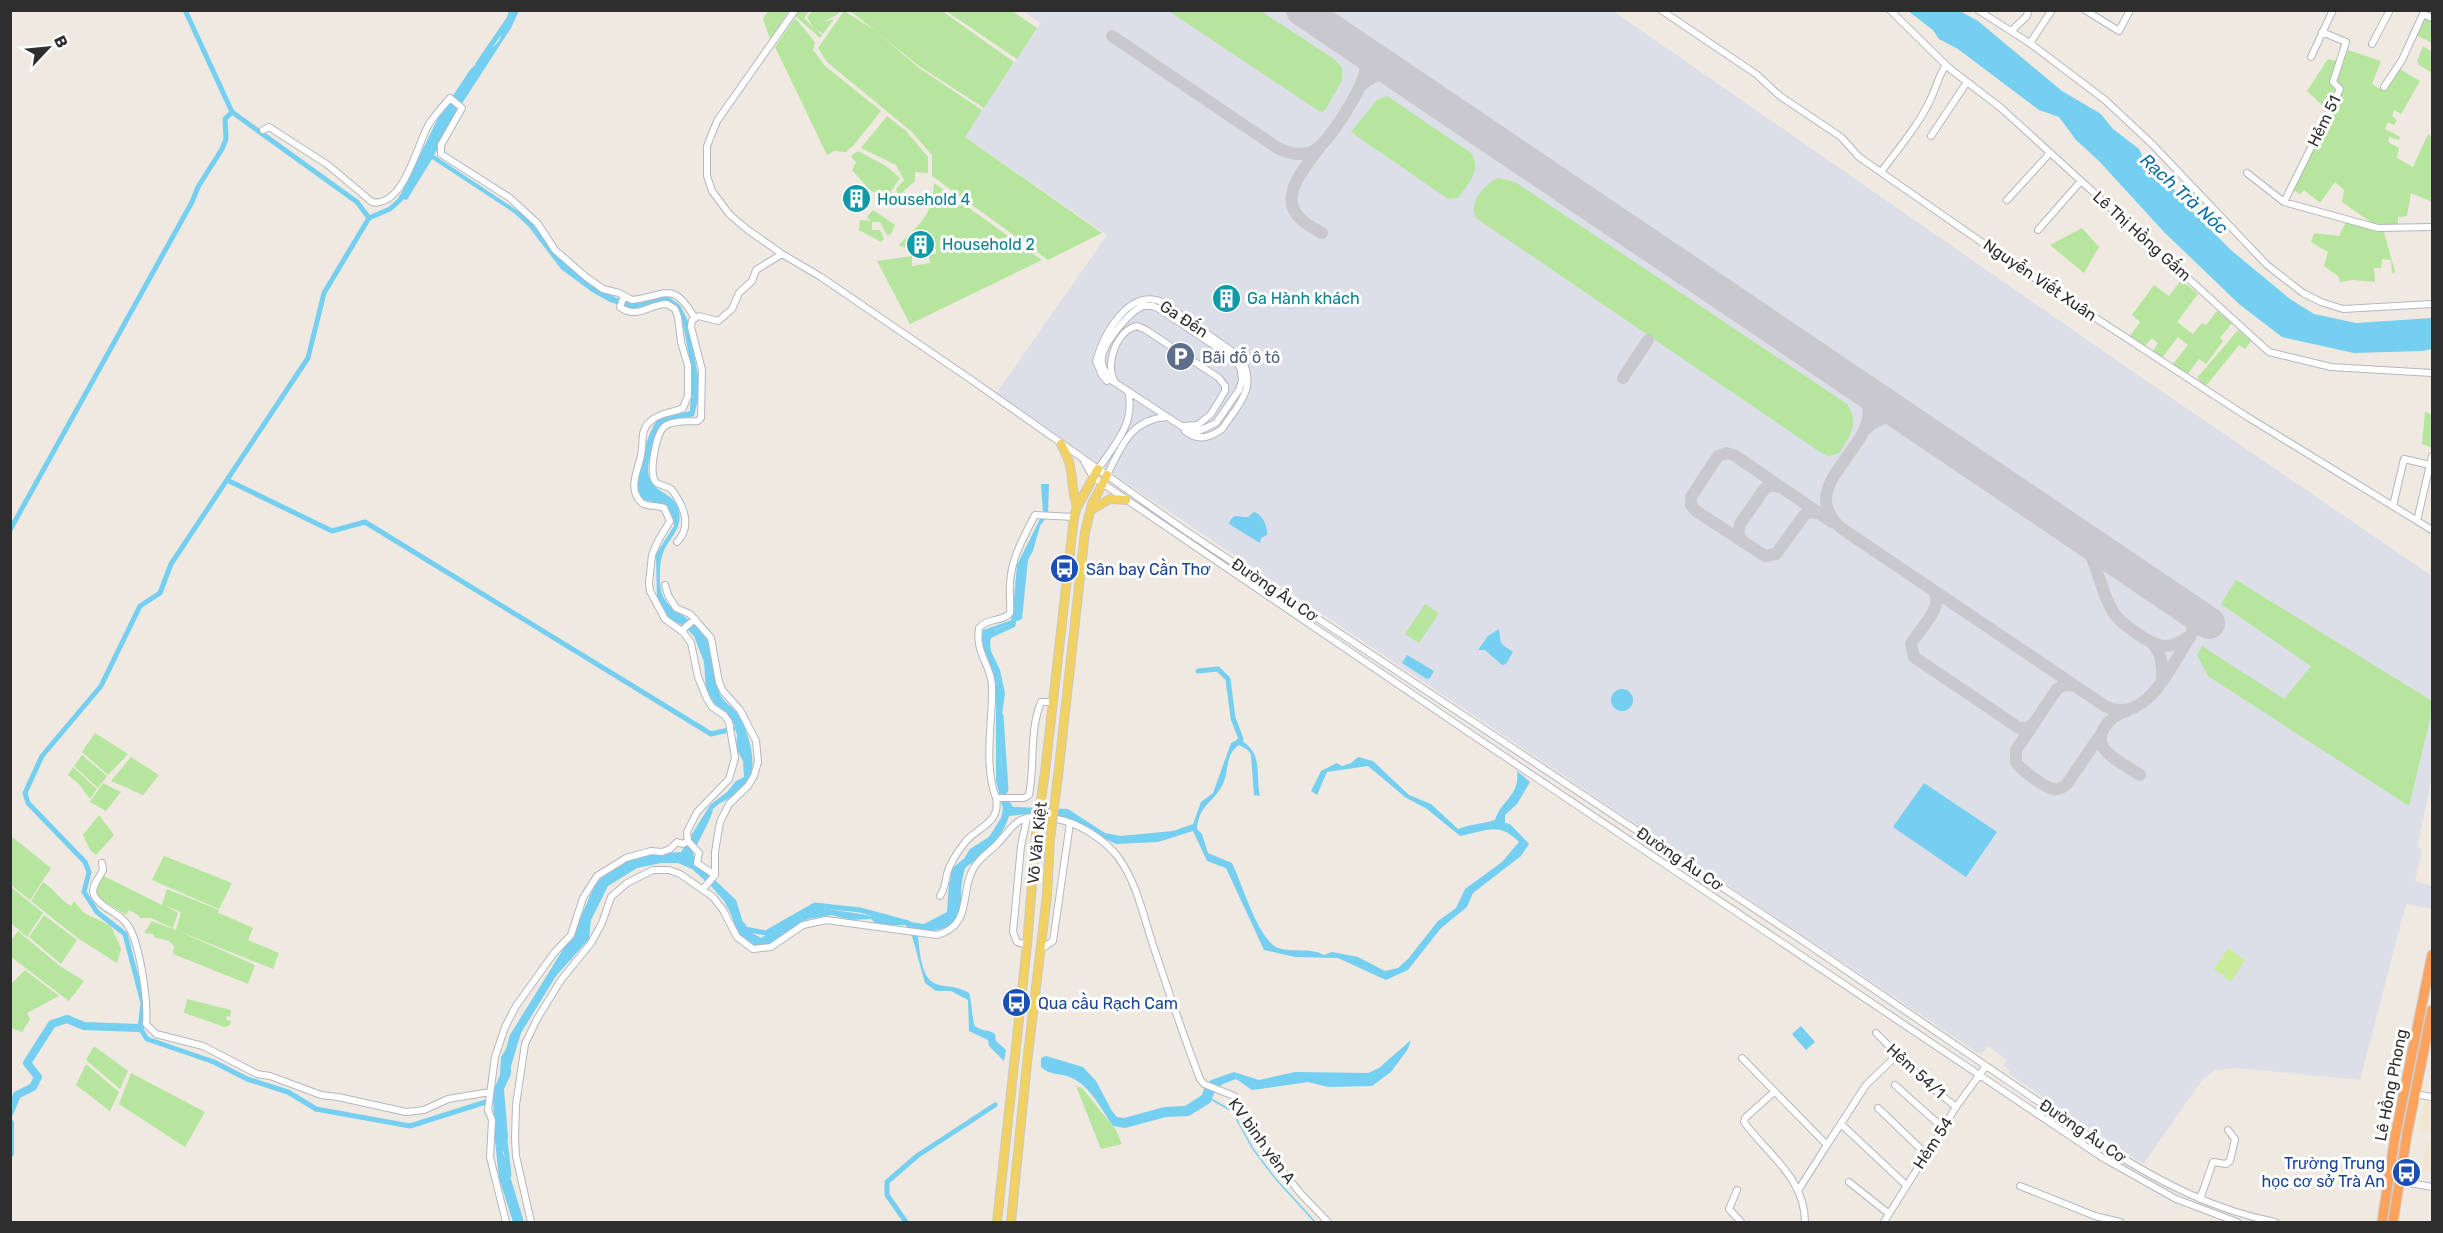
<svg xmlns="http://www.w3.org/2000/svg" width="2443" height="1233" font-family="Rubik,sans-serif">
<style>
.education{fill:#f0e6d1}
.airport{fill:#dcdee8}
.green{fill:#b6e59e}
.pitch{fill:#c9ec9a}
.water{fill:#75cff0}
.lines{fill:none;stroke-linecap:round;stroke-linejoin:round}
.stream{stroke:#75cff0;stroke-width:1.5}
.canal{stroke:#75cff0;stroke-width:5}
.river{stroke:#75cff0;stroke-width:8}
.taxiway{stroke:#c9c8cc;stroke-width:12}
.runway{stroke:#c9c8cc;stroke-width:32}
.minor-casing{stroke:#b4b7c1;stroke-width:8}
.major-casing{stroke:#c9c9c9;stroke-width:10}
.highway-casing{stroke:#c9c9c9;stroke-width:11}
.minor{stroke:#fff;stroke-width:6}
.major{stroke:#f2d163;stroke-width:8}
.highway{stroke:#ffa35c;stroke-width:9}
.major-bridge-casing{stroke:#c9c9c9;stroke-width:10;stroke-linecap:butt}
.major-bridge{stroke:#f2d163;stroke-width:8}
.labels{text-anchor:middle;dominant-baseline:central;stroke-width:6;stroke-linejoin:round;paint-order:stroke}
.street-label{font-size:16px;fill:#2e2e2e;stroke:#fff}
.culture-label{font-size:16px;fill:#0d838f;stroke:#fff;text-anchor:start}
.service-label{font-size:16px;fill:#4e5e75;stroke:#fff;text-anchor:start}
.transit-label{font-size:16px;fill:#164399;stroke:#fff;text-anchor:start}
.water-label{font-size:18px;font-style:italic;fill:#0d6fa3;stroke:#fff}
</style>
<rect width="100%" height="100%" fill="#efe9e1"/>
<!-- education -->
<path class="education" d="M2425 1096 2432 1098V1132L2419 1130Z
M2427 1142H2432V1173L2422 1172Z"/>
<!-- airport -->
<path class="airport" d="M1023 11H1613L2135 373 2432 576V777L2417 847 2422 849 2415 881 2432 886V909L2406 904 2360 1080 2236 1068 2216 1070 2203 1079 2143 1164 2009 1074 2010 1070 2003 1066 2007 1060 1988 1046 1983 1052 1978 1053 995 395 1107 235 964 136 1041 23Z"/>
<!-- green -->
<path class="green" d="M768 11H789L770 39 763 19Z
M797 11H809L804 18 814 28 807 17 813 11H836L840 13 823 22 834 19 823 34 815 28 822 35 820 38 794 15Z
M844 11 876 31 850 11H942L1014 62 984 108 919 66 878 33 919 68 982 110 965 137 1102 233 1048 260 932 176V155L912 132 827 62 818 48Z
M946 11H1012L1037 28 1017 59Z
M1169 11H1261L1334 59 1342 68V80L1326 109 1323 112 1319 111Z
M795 18 815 42 813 50 825 66 881 111 853 146 846 152 834 151 827 155 775 47Z
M2425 18 2432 21V43L2416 35Z
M2423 46 2432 52V73L2419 65 2417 61Z
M2348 50 2381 61 2372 84 2380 89 2398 68 2420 81 2401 114 2394 110 2392 116 2397 120 2394 125 2388 122 2385 129 2400 137 2399 140 2389 137 2388 142 2399 148 2397 158 2413 167 2428 134 2432 137V202L2411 193 2407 216 2398 217V226L2372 223 2342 202 2344 190 2335 182 2320 203 2304 190 2300 194 2293 190 2343 88 2336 81Z
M2328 59 2336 61 2330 82 2335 90 2327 110 2307 91Z
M1387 96 1471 153C1483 170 1468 183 1458 198L1448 199 1351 132 1377 100Z
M887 116 906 131 928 157V173L915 172V181L898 196 896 189 904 180 896 165 861 148Z
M858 151 886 166 900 178 891 191 894 196 891 201 870 190 852 170 856 163 851 156Z
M1498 178 1515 182 1847 404C1860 423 1850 437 1839 453L1829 456 1820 452 1476 218C1468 202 1484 185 1498 178Z
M934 183 1042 260 910 324 877 261 912 256V266L930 263 929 254H936V249L929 245 928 237 914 238 912 247 898 246C921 222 932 217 934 183Z
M873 210 895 225 891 234 887 235 880 222H872V230H880L884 239 881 242 859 230 860 220 871 221 867 217Z
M2346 222 2384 232 2395 272 2392 274 2391 260 2382 259 2381 268H2374L2375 282 2353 280 2340 282 2338 276 2324 266 2328 252 2311 242 2314 233 2339 236Z
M2082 228 2099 247 2084 273 2050 245Z
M2181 280 2198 294 2177 322 2193 334 2202 323 2206 325 2217 311 2232 323 2220 338 2223 341 2206 364 2199 359 2187 375 2173 364 2188 345 2178 337 2162 358 2153 351 2158 343 2152 338 2144 347 2130 336 2140 322 2132 315 2154 285 2169 296Z
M2238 330 2251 341 2245 349 2239 345 2206 386 2197 378Z
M2425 412 2432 414V448L2422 444Z
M2236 580 2432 701V711L2409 806 2208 676 2197 655 2202 646 2284 699 2311 666 2221 604Z
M1425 604 1439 613 1419 643 1405 634Z
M95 733 128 754 108 775 82 752Z
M82 755 107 776 98 788 74 766Z
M131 757 159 775 143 795 111 781Z
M73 767 97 789 90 799 79 784 68 775Z
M103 783 121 792 106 811 90 802Z
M99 815 114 835 96 855 90 850 83 835Z
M11 836 51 868 30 900 11 885Z
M164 856 232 883 219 909 152 880Z
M104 876 162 905 167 889 219 910 217 917 219 913 253 928 248 940 279 953 273 969 176 930 255 965 248 984 173 954 174 946 169 941 154 937 153 934 144 933 152 921 176 930 181 912 166 906 178 913 173 928 151 918H140L138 915 129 910 126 915 96 896 95 890Z
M43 882C54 889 60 900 71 906L74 901 84 913 111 926 121 949 117 963 79 939 31 901Z
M11 887 43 913 27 937 11 923Z
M44 915 77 940 61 964 29 937Z
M18 931 60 966 84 981 69 1001 11 957V940Z
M25 970 59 996 27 1013 30 1019 22 1032 11 1028 10 985Z
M187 999 231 1010 230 1017 227 1016 226 1020 231 1021 230 1025 225 1027 184 1013Z
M94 1046 128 1071 120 1089 86 1060Z
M86 1064 119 1092 110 1111 76 1085Z
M131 1073 205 1112 185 1147 119 1104Z
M1076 1086 1082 1088 1116 1130 1122 1144 1101 1149Z"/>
<!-- pitch -->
<path class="pitch" d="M2228 948 2245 960 2231 982 2223 976 2228 968 2222 975 2214 969Z"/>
<!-- water -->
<path class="water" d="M509 11H519L511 28 461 105 434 155 527 217 554 252 602 291 617 298 641 303 656 297H669L680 305 688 321 699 381V395L694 416 664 424C656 436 641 470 652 483 659 493 674 495 678 508 685 527 668 539 663 553 659 563 659 580 661 590 665 612 694 617 705 635 715 651 712 674 719 692 723 703 734 707 739 716 750 735 761 773 743 790 734 798 721 800 713 809 712 818 697 843 693 854L697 863 736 900 745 929 761 938 803 913 809 906 924 924 947 912 949 883 970 849 989 837 1001 818 1003 809 996 781V684L981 649 983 630 1012 620 1017 565 1043 513 1041 484H1049L1048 515 1040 526 1033 551 1028 560 1022 619 995 630 990 641 991 651 1000 670 1005 693 1000 730 1002 769 1008 799 1013 807 1068 809 1105 833 1121 836 1173 831 1193 824 1201 802 1213 793 1231 743 1239 739C1264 753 1255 772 1260 796L1254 795 1251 755 1248 750 1239 745C1225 754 1229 771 1223 784 1214 803 1199 804 1197 829L1202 834 1208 853 1232 863C1242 883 1258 940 1278 948 1293 953 1310 947 1324 955L1332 952 1358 957 1385 971 1398 968 1408 959 1438 921 1456 908 1465 889 1502 862 1519 842C1499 821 1486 831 1460 836L1427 809 1405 797 1368 766 1327 772 1317 795 1311 791 1321 771 1337 763 1342 766 1351 763 1358 757 1373 761 1409 795 1431 804 1458 829C1471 824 1482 824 1495 820 1502 799 1520 796 1517 771L1530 782 1517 804 1505 815V823L1510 824 1529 844 1521 856 1473 893 1467 907 1441 928 1408 970 1386 980 1338 958 1295 957 1264 950 1226 868 1207 861 1193 831 1158 842 1116 844 1065 820 1027 814 1009 816C1002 839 984 854 965 868 963 876 961 884 961 892 961 897 963 906 961 911 956 929 933 933 917 930 920 945 919 978 936 984 949 988 955 985 969 993 972 1000 972 1025 976 1027 982 1031 990 1030 995 1034L996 1041 1006 1050 1004 1061 989 1046 988 1040 969 1031 968 1000 951 991H936L925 983 912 936 906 925H877L871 919 850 920 832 915 808 919 764 947 750 945 739 938 731 914 724 901 711 886 692 869 678 863H661L637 868 608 886 591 920 589 939 556 976 521 1033 511 1066V1074L504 1089 508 1137 503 1153 524 1222H513L499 1178 494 1131 493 1091 500 1075 501 1057 506 1049 510 1035 575 930 594 887 609 868 637 854 681 852 710 805 727 792 736 781 744 777 743 761 736 748 737 735 734 724 715 704 706 690 704 662 694 636 684 626 667 618 657 601 656 554 674 526C673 507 661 503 643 500L637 491C640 467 644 439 658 419L690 411 692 373 682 319 673 305H650L632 309 610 302 592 292 561 269 529 227 514 213 432 159 407 200 399 198 438 118 470 70 499 41Z
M1908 11H1960L1978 21 2062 91 2101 114 2113 129 2139 149 2149 171 2171 186 2195 214 2232 251 2290 299 2314 314 2356 323 2432 318V349L2422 351 2354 353 2282 337 2239 304 2164 232 2099 161 2076 140 2059 117 2039 110 1958 49 1939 39 1933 30Z
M1254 512C1262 514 1268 526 1267 535L1261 538 1260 543 1229 524C1233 512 1239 518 1248 517Z
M1499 629C1501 647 1501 643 1513 652L1506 664 1502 665 1485 650H1478L1488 636Z
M1407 655 1434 671 1430 678 1427 679 1402 663Z
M1611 700a11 11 0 1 1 22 0a11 11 0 1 1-22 0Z
M1924 783 1997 832 1966 877 1893 827Z
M1801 1026 1815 1042 1806 1050 1792 1034Z
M1411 1040 1408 1049 1391 1072 1372 1086 1328 1087 1308 1082 1252 1090 1236 1079 1223 1084 1216 1089 1210 1103 1189 1116 1166 1117 1125 1128 1113 1126C1102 1110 1090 1086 1072 1078 1062 1073 1048 1075 1041 1067V1058L1046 1056 1083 1067 1096 1081 1112 1111 1117 1117 1124 1118 1164 1107 1185 1106 1202 1095 1205 1086 1211 1080 1234 1072 1259 1080 1295 1072 1368 1073 1379 1068Z"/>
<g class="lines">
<!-- stream -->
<path class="stream" d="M1211 1099 1232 1111 1253 1149 1274 1177 1315 1222"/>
<!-- canal -->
<path class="canal" d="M185 10 232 112 357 202 369 218
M478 64 515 10
M404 194 400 200 390 209 369 218 324 293 308 358 171 564 160 593 140 606 101 686 42 756 25 793 28 803 85 862 89 872 84 892 97 912 125 934 143 1003 140 1028 147 1039 214 1062 247 1079 288 1092 316 1109 410 1126 492 1100
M227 480 332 531 365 522 711 734 733 729
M10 530 192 202 198 187 222 149 226 139 225 119 232 112
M987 637 1013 625 1014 617
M1198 671 1218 669 1228 679 1233 718 1241 739 1236 744
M1001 716 1006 790
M953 883V871L965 861
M743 925 745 929 766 933 815 905 860 910 908 923
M505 1140 509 1175
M906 1222 887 1195V1182L917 1156 995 1105"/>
<!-- river -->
<path class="river" d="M10 1112 17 1095 33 1087 38 1077 27 1063 52 1024 67 1019 84 1026 140 1028
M10 1123V1153"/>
<!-- taxiway -->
<path class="taxiway" d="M1112 36 1276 147C1288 154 1303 157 1315 150 1329 142 1367 83 1365 68 1364 56 1357 49 1349 42
M1362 85C1377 71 1391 73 1408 82
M1319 148C1305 168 1276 198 1302 220 1307 225 1315 229 1322 233
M1623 378 1648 340
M1849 380C1917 431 1783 478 1841 528L2105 706C2146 727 2171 665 2190 637L2193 629 2194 613
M1866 429C1883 412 1900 416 1919 427
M1820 514 1812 512 1805 514 1776 554 1765 556 1696 511 1691 505V497L1718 456 1726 453 1734 455 1832 522
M2073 531C2097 551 2097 584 2112 610 2118 622 2151 646 2165 646 2173 646 2180 643 2186 638
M1743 542 1738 534 1740 524 1765 488 1773 485 1779 487
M1933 590C1946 607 1919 629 1911 644L1914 657 2019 728H2027L2034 724
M2151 642C2161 651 2163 664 2162 678
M2075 686 2065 685 2057 689 2016 750V762C2020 769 2044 787 2053 789 2059 790 2063 787 2067 784L2101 734
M2127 711C2116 714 2110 719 2104 728 2090 751 2125 764 2140 775"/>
<!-- runway -->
<path class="runway" d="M1302 10 2209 623"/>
<defs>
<path id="minor" d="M795 10 717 121 707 146V176L712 191 730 215 748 230 782 254 821 277 973 381 1186 531 1806 943 2108 1149C2160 1182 2214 1210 2275 1222
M1661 10 1756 74 1780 96 1841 137 1859 157 2013 264 2246 416 2432 530
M1890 10 1949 68 2001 108 2269 352 2331 367 2432 373
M1978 10 2031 44 2105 100 2152 144 2267 265 2303 293 2321 302 2343 309 2432 304
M2085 10 2119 31 2130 10
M2011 31 2027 16 2028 10
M2030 43 2052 10
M2372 44 2390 10
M2311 57 2333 10
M2384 87 2402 60 2423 14 2432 18
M263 130 269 127 328 165 372 202C404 208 417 144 429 124 435 115 443 106 450 98L462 108 441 145V154L510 198 538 224 555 250 586 277 603 289 619 293 632 300C665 297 672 279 694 317
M1931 136 1967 82
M1881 172C1898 149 1921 122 1932 96 1937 85 1939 75 1946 65
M2247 173 2284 202 2340 89 2333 82 2346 42 2322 32
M2007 200 2050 153
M2284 202 2378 228 2432 227
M2038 230 2081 181
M624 296 620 307C637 320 649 304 667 304L675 309 678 317 681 342 688 366V396L683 408C673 413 661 412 652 420 641 428 643 437 642 449 641 466 625 488 642 503 647 507 658 505 664 508L670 521 658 541 652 555 649 583 650 591 665 619 683 632 691 643 698 677 707 699 712 707 724 715 729 722 735 758 729 779 697 812 687 832 688 841
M1143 306H1153L1161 310 1237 361 1241 370 1242 381 1239 390 1216 423 1199 431H1189L1111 380C1107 375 1103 370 1102 363 1099 347 1129 312 1143 306Z
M1114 380C1105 363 1117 330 1137 326L1146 330 1219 378 1225 386V391L1211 414 1198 425 1182 426
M1107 381 1102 375 1096 361C1104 333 1130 286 1164 303L1240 357C1259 387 1238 405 1222 429 1210 438 1197 441 1185 431
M1084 461 1093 477 1102 483 1480 740 2103 1158 2176 1199 2237 1222
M1098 469C1115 444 1136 423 1128 391
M1107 475C1122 446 1130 420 1166 417
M2393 506 2404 459 2430 465
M2417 521 2432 456
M677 542C693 526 683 504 671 489 666 485 658 486 655 481 649 471 656 433 665 426 673 420 689 422 698 421L701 418 702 370 691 327 692 320 699 316 718 321 732 309 739 293 752 281 756 270 782 254
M665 585 668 595 676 608 690 614 711 638 719 682 723 691 740 710 756 741 758 762 754 776 748 786 729 804 720 822 715 852V875L703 889
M681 631 695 619
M996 798C983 764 993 722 992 686 991 664 975 654 979 628 988 617 1003 622 1010 613 1011 603 1009 593 1010 584 1011 558 1024 537 1035 515L1074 517
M1027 818 1021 846 1013 932 1017 942 1027 945
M102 863 103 870C100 877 90 887 94 895 100 908 118 912 126 923 140 939 148 1002 146 1024L156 1034 203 1046 257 1074 270 1076 321 1095 338 1097 406 1112 424 1110 448 1099 490 1092
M940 896C945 889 945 882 947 874 950 862 958 851 966 841 978 827 1001 823 996 798H1024L1029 795C1035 765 1029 731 1041 702H1053
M1040 950 1053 941 1070 823
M1876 1033 1924 1081 1956 1107
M1742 1058 1827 1145 1866 1085 1897 1055
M1895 1085 1943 1128
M1774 1092 1745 1118 1744 1122C1768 1155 1805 1178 1805 1222
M2415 1094 2432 1097
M1878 1108 1926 1154
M1841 1124 1906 1185
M2399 1181 2432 1187
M1849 1182 1888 1213
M2020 1186 2095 1216 2120 1222
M1799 1189 1827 1145
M1737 1190 1729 1209 1741 1222
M2200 1199 2213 1162 2226 1164 2230 1161 2235 1139 2228 1130
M506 1222 490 1157 492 1120 488 1110 495 1057 505 1027 516 1006 554 953 571 935 583 898 597 876 626 858 651 851 662 852 670 849 677 842 683 844 688 841 699 853 697 863 715 875
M531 1222 516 1156 515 1138 516 1105 525 1044 537 1019 561 980 591 943 602 923 611 897 627 883 653 870H669L680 874 713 897 723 910 737 937 753 949 771 947 803 925 826 920 937 935C977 924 956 885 979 861 985 854 993 849 999 842 1006 835 1012 824 1021 820 1033 814 1045 817 1057 819 1079 823 1105 840 1118 857 1137 883 1143 915 1153 945 1168 990 1183 1035 1200 1079L1204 1084 1234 1096 1273 1159 1301 1194 1328 1222
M1884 1222 1956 1107 1986 1066"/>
<path id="major" d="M1061 444C1076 470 1069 481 1077 507
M1091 510 1110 499 1126 500
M1045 772 1074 517 1077 507 1098 469
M1058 776 1085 532 1092 504 1107 475
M997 1222 1027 945 1036 835
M1011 1222 1027 1063 1047 895 1050 839"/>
<path id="highway" d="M2382 1222 2395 1137 2432 955
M2393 1222 2407 1134 2432 1010"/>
</defs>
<!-- minor casing -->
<use href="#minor" class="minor-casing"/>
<!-- major casing -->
<use href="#major" class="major-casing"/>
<!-- highway casing -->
<use href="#highway" class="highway-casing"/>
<!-- minor -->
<use href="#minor" class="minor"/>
<!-- major -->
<use href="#major" class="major"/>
<!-- highway -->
<use href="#highway" class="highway"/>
<defs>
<path id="major-bridge" d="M1036 835 1045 772
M1050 839 1058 776"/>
</defs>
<!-- major-bridge casing -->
<use href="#major-bridge" class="major-bridge-casing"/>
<!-- major-bridge -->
<use href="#major-bridge" class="major-bridge"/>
</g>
<!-- icons -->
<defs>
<symbol id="building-disc" viewBox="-11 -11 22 22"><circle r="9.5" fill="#0f9aa8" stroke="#fff"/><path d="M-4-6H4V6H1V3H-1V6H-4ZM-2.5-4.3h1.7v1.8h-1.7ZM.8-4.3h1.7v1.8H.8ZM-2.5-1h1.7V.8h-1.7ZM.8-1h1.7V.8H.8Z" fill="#fff"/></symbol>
<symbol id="parking-disc" viewBox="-11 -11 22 22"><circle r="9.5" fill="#5c6f8a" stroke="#fff"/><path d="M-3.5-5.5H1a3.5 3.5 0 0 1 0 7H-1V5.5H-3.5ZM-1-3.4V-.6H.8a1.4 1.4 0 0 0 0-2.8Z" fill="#fff"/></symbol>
<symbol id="bus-disc" viewBox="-11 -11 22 22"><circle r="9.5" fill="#1a4fb4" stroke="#fff"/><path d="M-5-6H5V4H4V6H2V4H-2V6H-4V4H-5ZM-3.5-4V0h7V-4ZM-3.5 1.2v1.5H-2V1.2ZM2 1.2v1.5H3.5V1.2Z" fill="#fff"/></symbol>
</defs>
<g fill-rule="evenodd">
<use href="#building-disc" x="840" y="182" width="33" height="33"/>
<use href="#building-disc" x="904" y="228" width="33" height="33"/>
<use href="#building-disc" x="1210" y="282" width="33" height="33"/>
<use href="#parking-disc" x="1164" y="340" width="33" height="33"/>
<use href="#bus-disc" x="1048" y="552" width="33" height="33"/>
<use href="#bus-disc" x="1000" y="986" width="33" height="33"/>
<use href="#bus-disc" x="2390" y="1156" width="33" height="33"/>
</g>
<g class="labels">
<!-- street labels -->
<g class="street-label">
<text transform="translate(2324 121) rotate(-64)">Hẻm 51</text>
<text transform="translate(2142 236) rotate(42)">Lê Thị Hồng Gấm</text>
<text transform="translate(2040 280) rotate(34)">Nguyễn Viết Xuân</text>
<text transform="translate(1184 319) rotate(33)">Ga Đến</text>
<text transform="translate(1275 590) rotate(34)">Đường Âu Cơ</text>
<text transform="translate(1037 843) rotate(-84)">Võ Văn Kiệt</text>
<text transform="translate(1680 859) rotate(34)">Đường Âu Cơ</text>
<text transform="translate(1916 1071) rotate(42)">Hẻm 54/1</text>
<text transform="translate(2391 1085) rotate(-79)">Lê Hồng Phong</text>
<text transform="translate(2083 1131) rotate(34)">Đường Âu Cơ</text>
<text transform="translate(1262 1141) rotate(54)">KV bình yên A</text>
<text transform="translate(1933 1143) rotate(-57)">Hẻm 54</text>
</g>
<!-- culture labels -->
<g class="culture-label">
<text x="877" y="199">Household 4</text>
<text x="942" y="244">Household 2</text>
<text x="1247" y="298">Ga Hành khách</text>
</g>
<!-- service labels -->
<g class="service-label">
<text x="1202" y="357">Bãi đỗ ô tô</text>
</g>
<!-- transit labels -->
<g class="transit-label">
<text x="1086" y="569">Sân bay Cần Thơ</text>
<text x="1038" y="1003">Qua cầu Rạch Cam</text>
<text x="2385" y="1163" text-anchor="end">Trường Trung<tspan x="2385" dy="18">học cơ sở Trà An</tspan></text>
</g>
<!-- water labels -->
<g class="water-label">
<text transform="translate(2184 194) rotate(42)">Rạch Trà Nóc</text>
</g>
</g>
<!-- border -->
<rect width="2443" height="1233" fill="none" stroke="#2e2e2e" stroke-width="24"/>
<!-- north arrow -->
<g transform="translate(48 48) rotate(64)" stroke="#ffffff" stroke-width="4.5" paint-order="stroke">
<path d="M0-4.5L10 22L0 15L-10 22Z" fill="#2e2e2e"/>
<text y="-9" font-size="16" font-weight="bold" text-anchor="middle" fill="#2e2e2e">B</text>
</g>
</svg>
